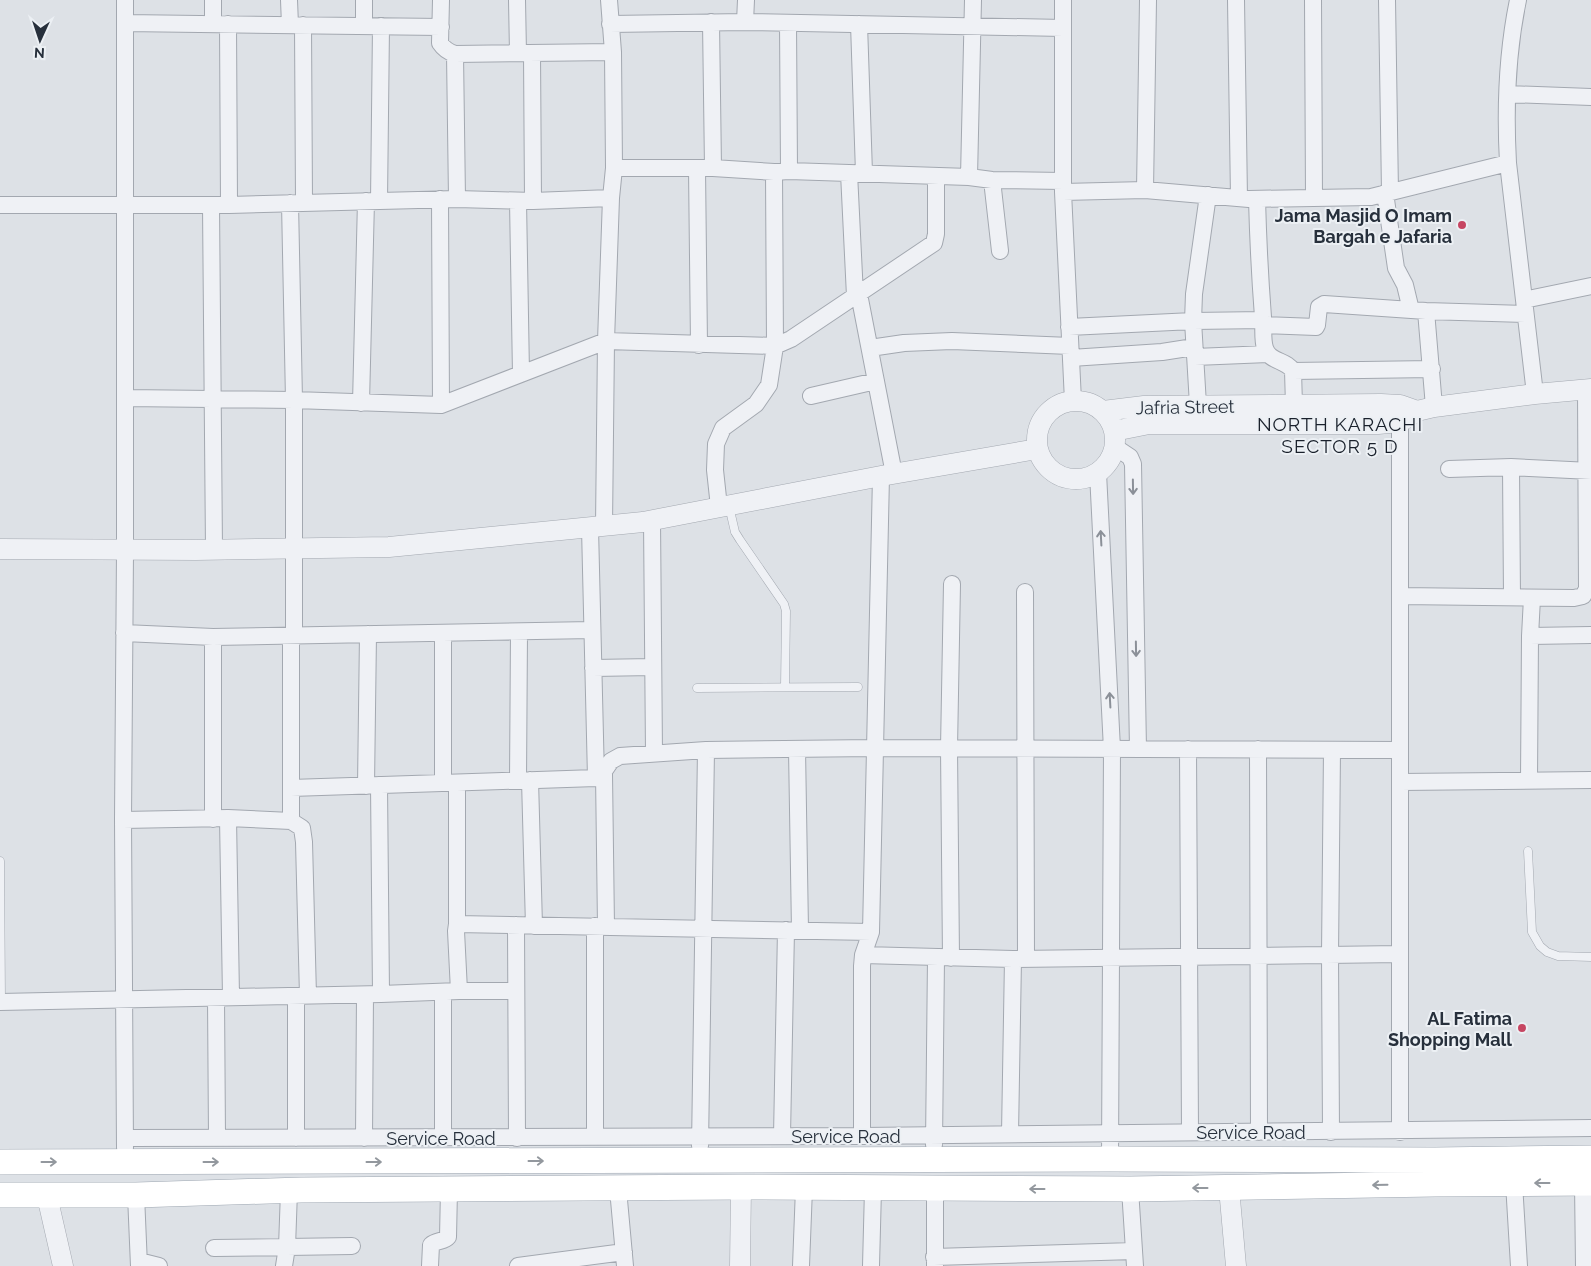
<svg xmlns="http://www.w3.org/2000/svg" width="1591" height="1266" font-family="Raleway,sans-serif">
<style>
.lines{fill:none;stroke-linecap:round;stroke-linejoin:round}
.service-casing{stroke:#a3a8b0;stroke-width:9}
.minor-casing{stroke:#a3a8b0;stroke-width:18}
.tertiary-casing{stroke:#a3a8b0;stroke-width:21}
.primary-casing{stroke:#9da6b1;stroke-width:26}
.service{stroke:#eff1f5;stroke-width:8}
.minor{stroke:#eff1f5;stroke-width:16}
.tertiary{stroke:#eff1f5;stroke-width:20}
.primary{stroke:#fff;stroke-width:25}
.oneway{stroke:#8b9098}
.oneway2{stroke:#93989e}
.poi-dot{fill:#c64662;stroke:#ecf0f4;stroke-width:2}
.labels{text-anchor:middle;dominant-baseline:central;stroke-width:4;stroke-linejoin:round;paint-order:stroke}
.poi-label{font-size:18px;font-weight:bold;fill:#27303c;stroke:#ecf0f4;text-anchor:end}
.street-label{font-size:18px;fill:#27303c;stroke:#ecf0f4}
.neighbourhood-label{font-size:19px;letter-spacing:1px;fill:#1a212c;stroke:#ecf0f4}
</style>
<rect width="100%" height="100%" fill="#dde1e6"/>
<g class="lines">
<defs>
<path id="service" d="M729 506 735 532 740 540 784 604 786 611 785 687
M697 688 858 687
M1528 851 1532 932 1540 946 1547 952 1558 956 1591 957
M0 861 1 1002"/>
<path id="minor" d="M125 0V551L123 820 125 1148
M213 0V24
M289 0 290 25
M364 0V26
M441 0 440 43C444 49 448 52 455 54L613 52
M517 0 518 53
M1063 0V192L1073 401
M1236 0 1239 198
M1313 0 1314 198
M1387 0 1390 192
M1518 0C1507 53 1505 109 1508 163L1535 394
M711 22 713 168
M745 22 746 0
M125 23 441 27
M788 23 789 171
M228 24 229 205
M610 24 745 22 1063 28
M859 24 864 173
M303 25 304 203
M532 53 533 201
M455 54 457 199
M1508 94 1591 97
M614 168H713L774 172 789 171 969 177 992 180 1063 181
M697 168 699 345
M849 173 855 296
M969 177 973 0
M992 180 1000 251
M1145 190 1148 0
M1063 192 1145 190 1249 199 1371 197 1508 163
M1385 193 1396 268 1405 285 1411 310
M440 199 441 405
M1257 199C1258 238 1260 278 1263 317 1264 327 1262 339 1265 348 1269 362 1287 360 1293 371L1294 405
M379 201 381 26
M518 201 521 374
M290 203 294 400V635
M0 205H229L457 199 533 201 611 198
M211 205 214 550
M859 294 894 474
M1524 300 1591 286
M1426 311 1434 407
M1263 325 1316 327 1317 325 1319 307 1324 304 1426 311 1525 314
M1069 327 1193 321 1263 320
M870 348 904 343 952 341 1070 346
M1195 357 1268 354
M1071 358 1162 352 1194 347
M1293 371 1432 369
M811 396 876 381
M125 398 294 400 441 405 606 341 775 346 791 339 934 243 936 234V176
M361 403 366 201
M1198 405 1193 321 1194 294 1208 195
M1400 410V1132
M1115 447 1130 457 1133 464 1138 749
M1511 467 1512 597
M1449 469 1511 467 1591 471
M1098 473 1112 749 1110 1159
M719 507 715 470 716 444 723 428 756 404 769 385 775 346 774 172
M652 520 654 754
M604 526 606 341 611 198 614 168 613 52 609 0
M590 528 596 778
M1025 592 1026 959
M1400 596 1574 598 1583 596 1587 589 1586 390
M124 633 213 637 592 630
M443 633V783
M291 636V788
M1530 636 1591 635
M213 637V819
M593 668 653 667
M797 749 800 930
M1188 749 1190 1132
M1258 749 1259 1132
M604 774 606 927
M530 780 534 926
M1529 780 1530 636 1532 598
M518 781 519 632
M1400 782 1591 780
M457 783V924
M379 785 381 994
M366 786 368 634
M228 818 231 997
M123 820 228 818 291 821V788L596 778 600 777 611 761 620 756 706 750 874 748 1400 750
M291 821 302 828 304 842 308 996
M516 925 517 1138
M863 955 1013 959 1400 954
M951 958 949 748 952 584
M459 991 456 931 457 924 871 932
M216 998 217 1137
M0 1002 381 994 459 991H516
M1331 1132 1330 955 1332 750
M1010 1134 1013 959
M595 1136V926
M782 1136 786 930
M862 1136V966L863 955 871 932 881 476
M126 1138 862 1136 1591 1128
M296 1138V996
M364 1138 365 995
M443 1138V992
M934 1145 936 958
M700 1146 706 750
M1514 1183 1519 1266
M1583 1183 1584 1266
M618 1189 625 1266
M1130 1189 1135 1266
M136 1195 139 1266
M214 1248 352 1246
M934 1257 1134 1251
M139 1261 159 1266
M284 1266 287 1247 289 1191
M430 1266 431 1245C436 1240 444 1242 448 1237L449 1190
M518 1266 624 1252
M801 1266 804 1188
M871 1266 873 1189
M935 1266V1189"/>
<path id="tertiary" d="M1037 440a39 39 0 1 1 78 0a39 39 0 1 1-78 0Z
M1103 411 1144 406 1381 404 1400 405 1417 411
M1114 431 1149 424H1378L1400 422 1417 411 1434 407 1535 394 1591 389
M0 549 196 550 389 547 643 522 881 476 1037 449
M1229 1188 1236 1266
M47 1196 63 1266
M740 1266 741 1187"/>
<path id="primary" d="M0 1162 1110 1159 1435 1160 1591 1158
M0 1195H136L301 1190 741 1187 1130 1189 1435 1184 1591 1183"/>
</defs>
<!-- service casing -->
<use href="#service" class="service-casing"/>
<!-- minor casing -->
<use href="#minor" class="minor-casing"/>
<!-- tertiary casing -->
<use href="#tertiary" class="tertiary-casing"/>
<!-- primary casing -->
<use href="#primary" class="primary-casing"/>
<!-- service -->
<use href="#service" class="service"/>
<!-- minor -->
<use href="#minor" class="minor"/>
<!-- tertiary -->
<use href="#tertiary" class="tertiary"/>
<!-- primary -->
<use href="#primary" class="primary"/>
</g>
<!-- one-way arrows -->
<defs><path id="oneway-shaft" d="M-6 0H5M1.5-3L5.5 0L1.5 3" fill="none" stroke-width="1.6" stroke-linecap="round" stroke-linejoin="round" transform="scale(1.25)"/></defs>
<g class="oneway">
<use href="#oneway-shaft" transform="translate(1133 487) rotate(89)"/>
<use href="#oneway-shaft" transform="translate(1101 538) rotate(-93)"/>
<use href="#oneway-shaft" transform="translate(1136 649) rotate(89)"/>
<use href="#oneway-shaft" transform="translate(1110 700) rotate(-93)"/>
</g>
<g class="oneway2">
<use href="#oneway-shaft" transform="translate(536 1161)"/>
<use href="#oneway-shaft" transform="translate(49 1162)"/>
<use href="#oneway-shaft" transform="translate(211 1162)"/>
<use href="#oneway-shaft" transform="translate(374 1162)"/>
<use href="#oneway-shaft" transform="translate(1542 1183) rotate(180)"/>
<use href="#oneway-shaft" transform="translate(1380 1185) rotate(179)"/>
<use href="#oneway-shaft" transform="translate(1200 1188) rotate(180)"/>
<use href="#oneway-shaft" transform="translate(1037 1189) rotate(180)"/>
</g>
<!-- markers -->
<g class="poi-dot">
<circle cx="1462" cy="225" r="5"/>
<circle cx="1522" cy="1028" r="5"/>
</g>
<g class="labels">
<!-- poi labels -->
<g class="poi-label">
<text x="1452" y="215">Jama Masjid O Imam<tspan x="1452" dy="21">Bargah e Jafaria</tspan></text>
<text x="1512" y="1018">AL Fatima<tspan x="1512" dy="21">Shopping Mall</tspan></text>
</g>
<!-- street labels -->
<g class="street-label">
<text transform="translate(1185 407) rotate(-1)">Jafria Street</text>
<text x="1251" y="1132">Service Road</text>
<text x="846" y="1136">Service Road</text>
<text x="441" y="1138">Service Road</text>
</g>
<!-- neighbourhood labels -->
<g class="neighbourhood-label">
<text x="1340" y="424">NORTH KARACHI<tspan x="1340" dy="22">SECTOR 5 D</tspan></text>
</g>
</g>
<!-- north arrow -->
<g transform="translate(40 40) rotate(183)" stroke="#ecf0f4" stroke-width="4" paint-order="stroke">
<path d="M0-4L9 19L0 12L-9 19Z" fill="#27303c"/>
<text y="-8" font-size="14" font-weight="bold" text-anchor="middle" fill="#27303c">N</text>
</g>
</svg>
